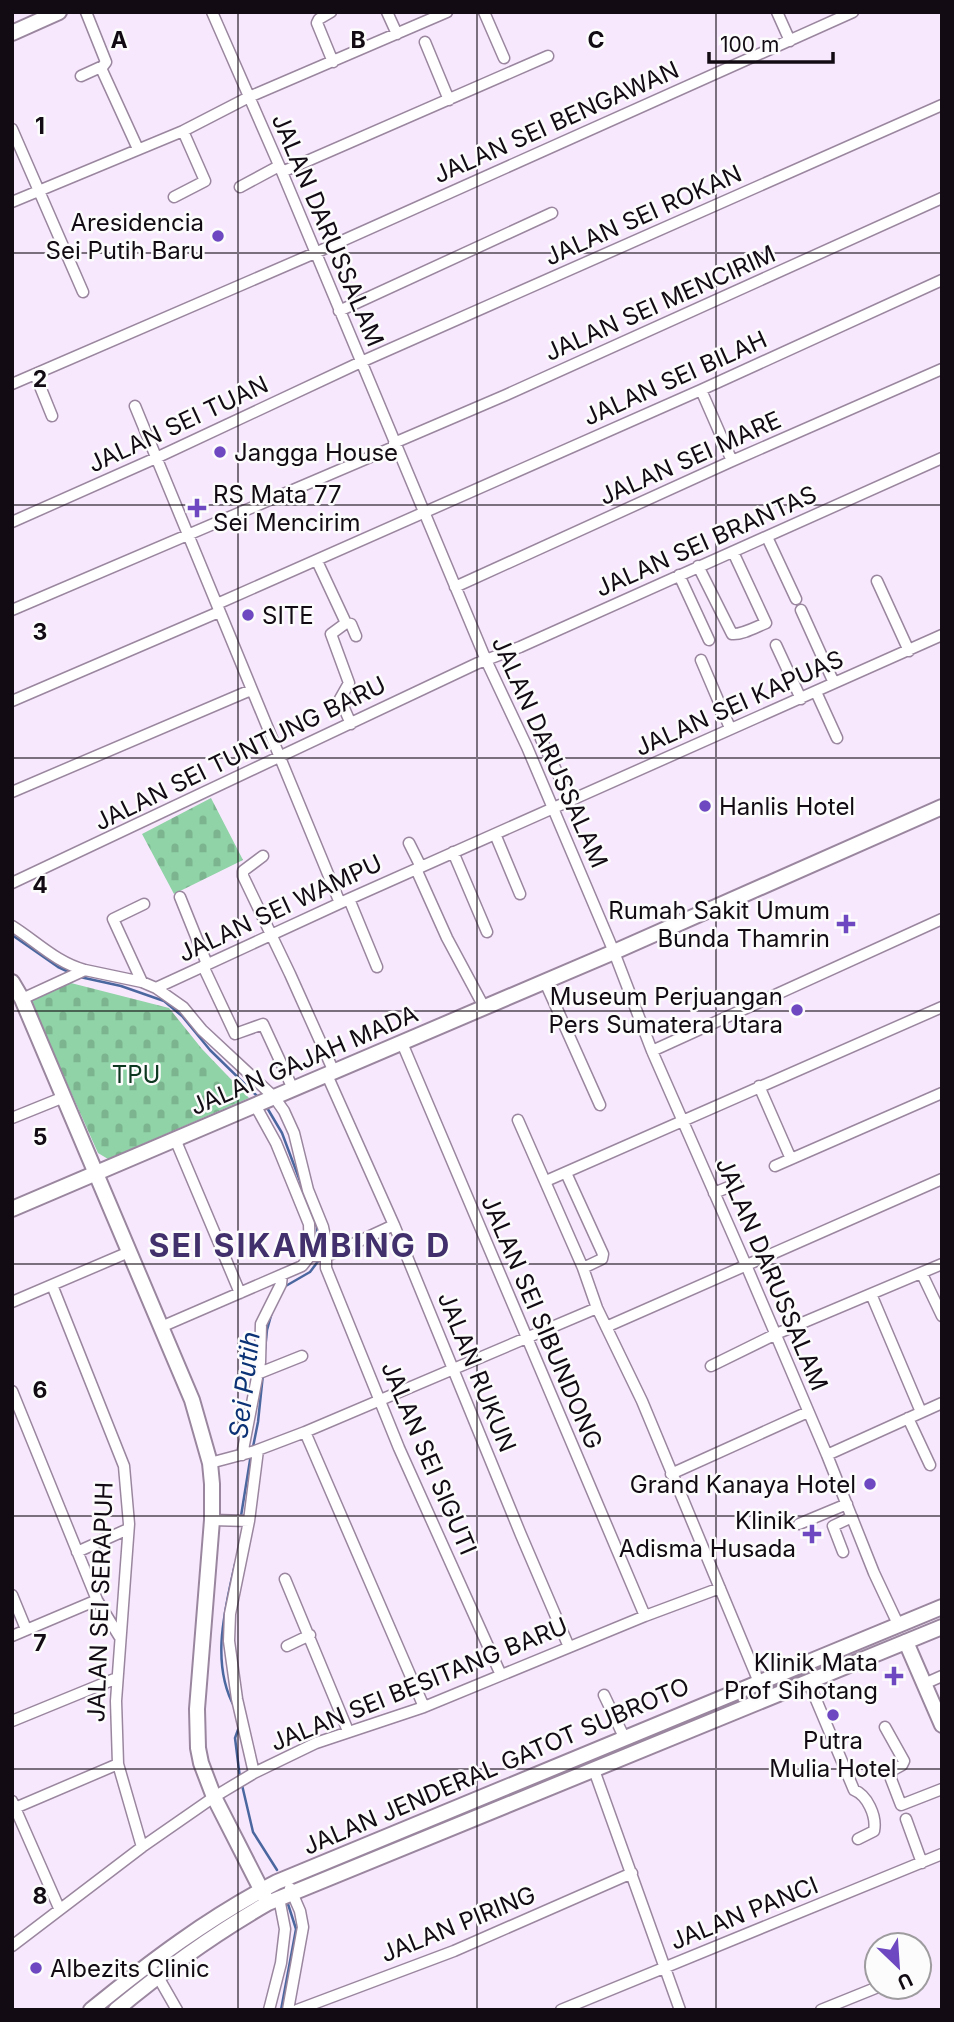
<svg xmlns="http://www.w3.org/2000/svg" width="954" height="2022" font-family="Inter,sans-serif">
<style>
.cemetery{fill:url(#cemetery-stones)}
.lines{fill:none;stroke-linecap:round;stroke-linejoin:round}
.stream{stroke:#4b67a0;stroke-width:2.5}
.street-casing{stroke:#9a879f;stroke-width:13}
.secondary-casing{stroke:#9a879f;stroke-width:18}
.primary-casing{stroke:#9a879f;stroke-width:18}
.street{stroke:#fff;stroke-width:10}
.secondary{stroke:#fff;stroke-width:14}
.primary{stroke:#fff;stroke-width:14}
.grid{fill:none;stroke:#120b13;stroke-width:2;stroke-opacity:0.55}
.poi-dot{fill:#6d48c1;stroke:#fcfcfc;stroke-width:2.5}
.labels{text-anchor:middle;dominant-baseline:central;stroke-width:5;stroke-linejoin:round;paint-order:stroke}
.street-label{font-size:24px;fill:#120b13;stroke:#fcfcfc}
.poi-label{font-size:24px;fill:#120b13;stroke:#fcfcfc;text-anchor:end}
.park-label{font-size:24px;fill:#0e3720;stroke:#fcfcfc}
.water-label{font-size:26px;font-style:italic;fill:#0c3276;stroke:#fcfcfc}
.district-label{font-size:32px;font-weight:bold;letter-spacing:2px;fill:#41306c;stroke:#fcfcfc}
.grid-label{font-size:23px;text-anchor:middle;font-weight:bold;fill:#120b13;stroke:#fcfcfc;stroke-width:5;stroke-linejoin:round;paint-order:stroke}
</style>
<defs>
<pattern id="cemetery-stones" width="16" height="16" patternUnits="userSpaceOnUse" patternTransform="scale(1.75)"><rect width="16" height="16" fill="#90d3a7"/><path d="M2 7V4a2 2 0 0 1 4 0v3zM10 15v-3a2 2 0 0 1 4 0v3z" fill="#7bb48f"/></pattern>
</defs>
<rect width="100%" height="100%" fill="#f8e8fd"/>
<!-- cemetery -->
<path class="cemetery" d="M211 798 243 860 174 894 142 834Z
M67 982 169 1008 202 1049 249 1098 108 1159 98 1153 29 998Z"/>
<g class="lines">
<!-- stream -->
<path class="stream" d="M12 935 58 967 71 973
M80 977 121 986 164 1001 182 1016 210 1050 259 1098
M266 1106 282 1133 303 1189
M308 1202 317 1227 319 1253
M284 1287 310 1272 319 1260
M265 1350 267 1330 272 1312
M253 1447 258 1422 263 1374
M241 1516 251 1454
M235 1708C210 1664 225 1609 235 1564
M239 1727 235 1738 240 1778
M242 1785 253 1832 277 1870
M281 2010 296 1929 288 1904"/>
<defs>
<path id="street" d="M212 12 282 172 486 660 527 747 614 952 652 1051 746 1265 827 1455 874 1573 898 1624
M331 12 319 19 317 23 333 62
M387 12 397 34
M484 12 504 58
M777 12 790 41
M425 42 449 100
M101 68 138 149
M81 76 103 66 106 62 86 12
M12 129 83 292
M282 172 548 56
M240 187 279 166
M174 197 205 181 183 131
M12 202 183 131 249 97 447 12
M339 311 552 213
M35 374 52 416
M12 384 315 253 853 12
M701 390 732 461
M135 406 340 903
M394 443 506 395 942 198
M12 522 156 458 361 362 942 105
M767 537 796 599
M317 561 346 623 351 624 356 636
M698 566 732 634C742 635 756 627 766 623L733 552
M679 575 709 640
M877 581 909 651
M455 587 732 461 942 369
M217 604 701 390 942 280
M12 610 396 446
M801 610 834 683
M346 623 331 634 349 683 340 699 351 724
M776 645 801 699
M701 660 730 728
M816 692 837 738
M12 701 219 612
M541 739 571 801
M12 792 251 690
M495 834 520 894
M409 843 421 867
M453 852 487 932
M263 856 243 871V876L290 974 334 1072
M416 869 447 938 484 1007
M12 883 478 663 520 647 942 458
M180 897 207 964
M349 899 377 967
M12 926C36 941 57 963 85 970
M203 966 235 1034 263 1024 293 1089
M142 982 113 919 144 904
M545 982 600 1105
M156 988 183 1007 202 1030 274 1097 284 1111 294 1133 308 1190 323 1227 326 1241V1268L399 1448 501 1675
M22 999 85 970 142 982 156 988 349 899 942 635
M402 1043 645 1616
M652 1051 942 919
M327 1075 394 1225 521 1535 569 1647
M759 1086 791 1159
M12 1118 64 1097
M518 1120 583 1268 597 1308 642 1401 766 1699
M175 1139 240 1293
M775 1166 942 1093
M566 1173 603 1254 602 1259 583 1268
M546 1181 942 1007
M714 1193 736 1184
M310 1256H327L394 1225
M922 1274 942 1316
M52 1285 124 1466 129 1524 116 1701 118 1764 142 1847
M871 1294 921 1412
M12 1302 129 1252
M161 1327 302 1266 310 1256 309 1224 276 1143 255 1105
M606 1327 942 1179
M711 1366 776 1334 942 1264
M257 1374 302 1356
M12 1391 97 1600 119 1636
M908 1418 930 1465
M305 1432 424 1707
M242 1455 260 1362 261 1324 281 1284 282 1275
M827 1455 942 1403
M210 1463 255 1451 305 1432 597 1308
M671 1474 808 1412
M212 1520 249 1521
M799 1524 847 1504
M77 1552 128 1529
M843 1552 833 1526 852 1517
M285 1579 348 1731
M12 1595 26 1629
M12 1636 97 1600
M287 1646 310 1635
M809 1683 854 1790C867 1795 877 1816 874 1831L858 1839
M924 1684 942 1676
M604 1695 624 1737
M12 1721 117 1678
M885 1727 904 1761 902 1765 891 1771V1779L901 1805 942 1789
M594 1770 680 2010
M254 1773 237 1699 229 1641 230 1614 249 1521 258 1450
M12 1801 59 1908
M15 1808 118 1764
M906 1819 922 1863
M12 1946 142 1847 214 1797 254 1773 316 1743 424 1707 645 1616 720 1588
M147 1964 157 1975 177 2010
M269 2010 281 1963 285 1929 279 1898
M288 2010 303 1927 300 1911 290 1888
M297 2010 454 1951 632 1873
M561 2010 942 1854
M821 2010 878 1987"/>
<path id="secondary" d="M12 33 59 12
M12 982 22 999 192 1400 210 1463 212 1484V1520L197 1709 198 1748 201 1763 214 1797 267 1901
M12 1209 614 952 942 807
M906 1642 942 1725"/>
<path id="primary" d="M91 2010C151 1961 208 1918 277 1882L942 1607
M116 2010C164 1970 214 1934 268 1903L942 1627"/>
</defs>
<!-- street casing -->
<use href="#street" class="street-casing"/>
<!-- secondary casing -->
<use href="#secondary" class="secondary-casing"/>
<!-- primary casing -->
<use href="#primary" class="primary-casing"/>
<!-- street -->
<use href="#street" class="street"/>
<!-- secondary -->
<use href="#secondary" class="secondary"/>
<!-- primary -->
<use href="#primary" class="primary"/>
</g>
<!-- grid -->
<path class="grid" d="M238 12V2010M477 12V2010M716 12V2010M12 253H942M12 505H942M12 758H942M12 1011H942M12 1264H942M12 1516H942M12 1769H942"/>
<!-- markers -->
<g class="poi-dot">
<circle cx="218" cy="236" r="7"/>
<circle cx="220" cy="452" r="7"/>
<path d="M193.5 497.5h7v7h7v7h-7v7h-7v-7h-7v-7h7z"/>
<circle cx="248" cy="615" r="7"/>
<circle cx="705" cy="806" r="7"/>
<path d="M842.5 913.5h7v7h7v7h-7v7h-7v-7h-7v-7h7z"/>
<circle cx="797" cy="1010" r="7"/>
<circle cx="870" cy="1484" r="7"/>
<path d="M808.5 1523.5h7v7h7v7h-7v7h-7v-7h-7v-7h7z"/>
<path d="M890.5 1665.5h7v7h7v7h-7v7h-7v-7h-7v-7h7z"/>
<circle cx="833" cy="1715" r="7"/>
<circle cx="36" cy="1968" r="7"/>
</g>
<g class="labels">
<!-- street labels -->
<g class="street-label">
<text transform="translate(556 122) rotate(-24)">JALAN SEI BENGAWAN</text>
<text transform="translate(643 215) rotate(-24)">JALAN SEI ROKAN</text>
<text transform="translate(328 230) rotate(67)">JALAN DARUSSALAM</text>
<text transform="translate(660 303) rotate(-24)">JALAN SEI MENCIRIM</text>
<text transform="translate(675 378) rotate(-24)">JALAN SEI BILAH</text>
<text transform="translate(178 424) rotate(-25)">JALAN SEI TUAN</text>
<text transform="translate(690 458) rotate(-24)">JALAN SEI MARE</text>
<text transform="translate(706 541) rotate(-24)">JALAN SEI BRANTAS</text>
<text transform="translate(739 703) rotate(-24)">JALAN SEI KAPUAS</text>
<text transform="translate(550 752) rotate(66)">JALAN DARUSSALAM</text>
<text transform="translate(240 753) rotate(-26)">JALAN SEI TUNTUNG BARU</text>
<text transform="translate(280 908) rotate(-25)">JALAN SEI WAMPU</text>
<text transform="translate(304 1060) rotate(-23)">JALAN GAJAH MADA</text>
<text transform="translate(772 1274) rotate(67)">JALAN DARUSSALAM</text>
<text transform="translate(542 1322) rotate(67)">JALAN SEI SIBUNDONG</text>
<text transform="translate(477 1372) rotate(68)">JALAN RUKUN</text>
<text transform="translate(429 1458) rotate(67)">JALAN SEI SIGUTI</text>
<text transform="translate(100 1602) rotate(-88)">JALAN SEI SERAPUH</text>
<text transform="translate(419 1684) rotate(-22)">JALAN SEI BESITANG BARU</text>
<text transform="translate(496 1766) rotate(-23)">JALAN JENDERAL GATOT SUBROTO</text>
<text transform="translate(744 1913) rotate(-22)">JALAN PANCI</text>
<text transform="translate(458 1924) rotate(-22)">JALAN PIRING</text>
</g>
<!-- poi labels -->
<g class="poi-label">
<text x="204" y="222">Aresidencia<tspan x="204" dy="28">Sei Putih Baru</tspan></text>
<text x="234" y="452" text-anchor="start">Jangga House</text>
<text x="213" y="494" text-anchor="start">RS Mata 77<tspan x="213" dy="28">Sei Mencirim</tspan></text>
<text x="262" y="615" text-anchor="start">SITE</text>
<text x="719" y="806" text-anchor="start">Hanlis Hotel</text>
<text x="830" y="910">Rumah Sakit Umum<tspan x="830" dy="28">Bunda Thamrin</tspan></text>
<text x="783" y="996">Museum Perjuangan<tspan x="783" dy="28">Pers Sumatera Utara</tspan></text>
<text x="856" y="1484">Grand Kanaya Hotel</text>
<text x="796" y="1520">Klinik<tspan x="796" dy="28">Adisma Husada</tspan></text>
<text x="878" y="1662">Klinik Mata<tspan x="878" dy="28">Prof Sihotang</tspan></text>
<text x="833" y="1740" text-anchor="middle">Putra<tspan x="833" dy="28">Mulia Hotel</tspan></text>
<text x="50" y="1968" text-anchor="start">Albezits Clinic</text>
</g>
<!-- park labels -->
<g class="park-label">
<text x="136" y="1074">TPU</text>
</g>
<!-- water labels -->
<g class="water-label">
<text transform="translate(244 1385) rotate(-83)">Sei Putih</text>
</g>
<!-- district labels -->
<g class="district-label">
<text x="300" y="1245">SEI SIKAMBING D</text>
</g>
</g>
<g class="grid-label">
<text x="119" y="48">A</text>
<text x="358" y="48">B</text>
<text x="596" y="48">C</text>
<text x="40" y="134">1</text>
<text x="40" y="387">2</text>
<text x="40" y="640">3</text>
<text x="40" y="893">4</text>
<text x="40" y="1145">5</text>
<text x="40" y="1398">6</text>
<text x="40" y="1651">7</text>
<text x="40" y="1904">8</text>
</g>
<!-- border -->
<rect width="954" height="2022" fill="none" stroke="#120b13" stroke-width="28"/>
<!-- north arrow -->
<g transform="translate(898 1966) rotate(155)"><circle r="33" fill="#fcfcfc" stroke="#9e9c9f" stroke-width="2"/>
<path d="M0-5L12 26L0 18L-12 26Z" fill="#6d48c1"/>
<text y="-10" font-size="19" font-weight="bold" text-anchor="middle" fill="#120b13">U</text>
</g>
<!-- scale -->
<path d="M709 52v10h124v-10" fill="none" stroke="#120b13" stroke-width="3.5"/>
<text x="720" y="52" font-size="21" fill="#120b13" stroke="#fcfcfc" stroke-width="5" paint-order="stroke">100 m</text>
</svg>
